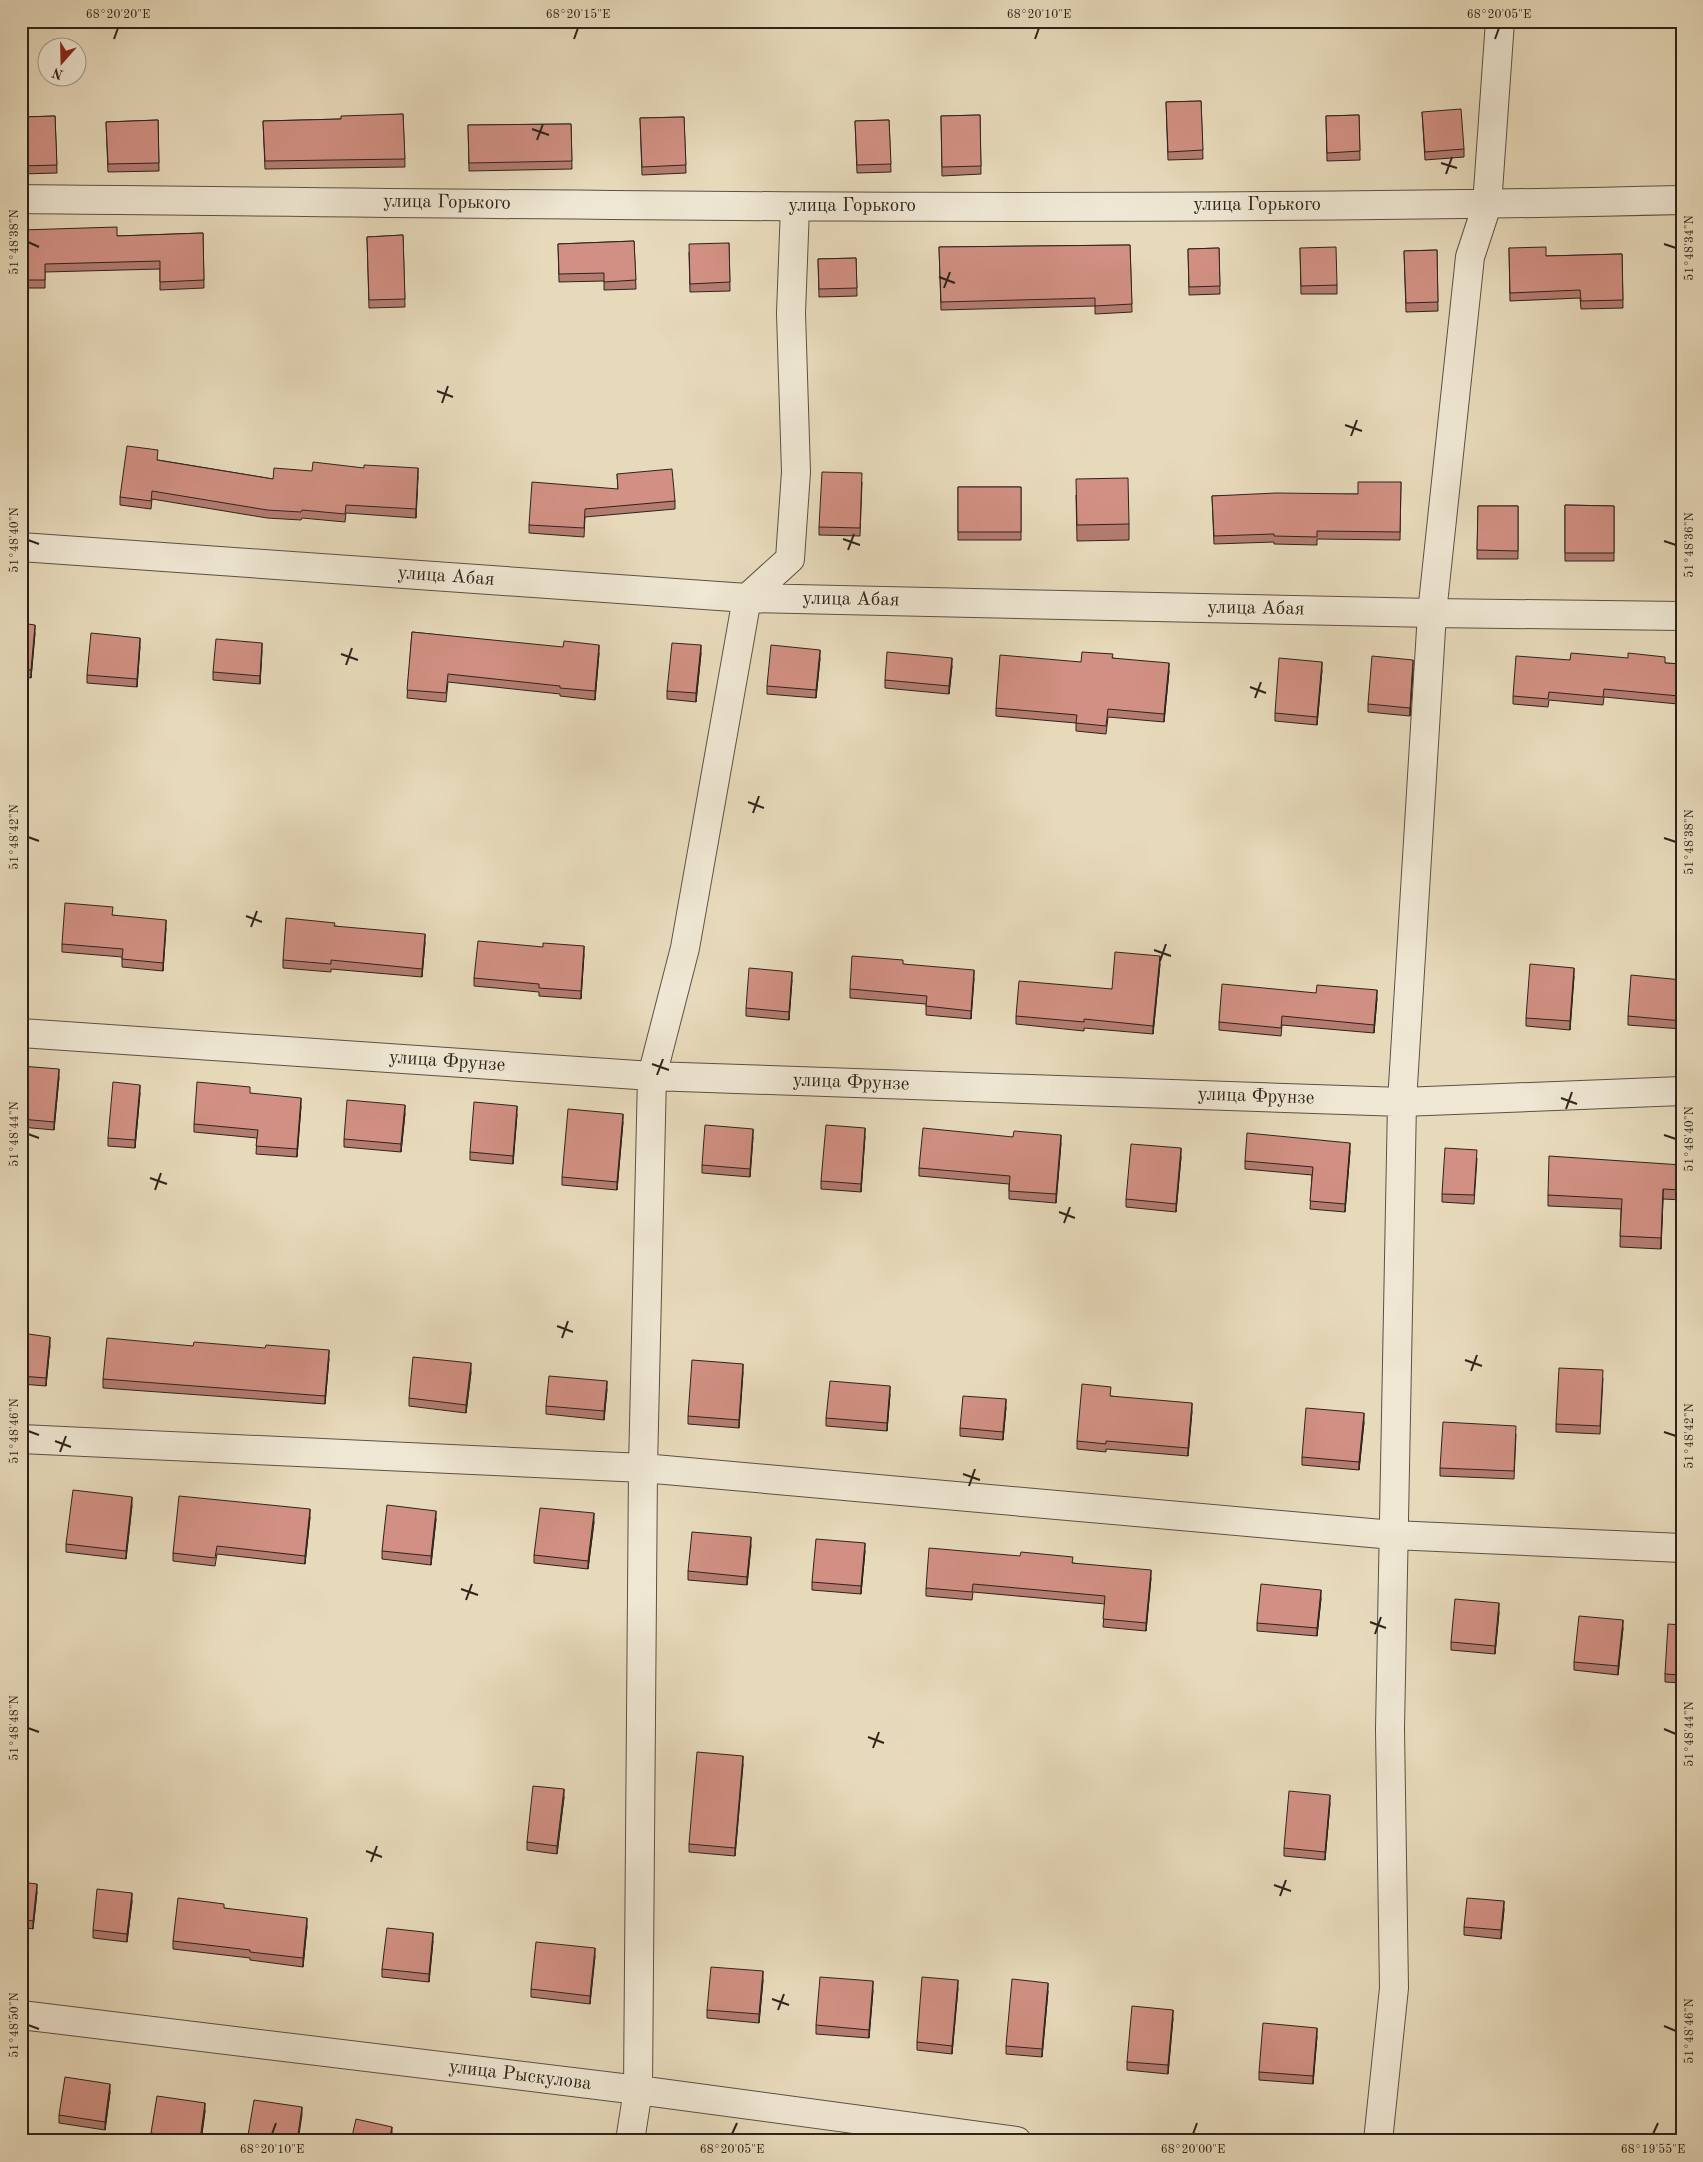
<svg xmlns="http://www.w3.org/2000/svg" width="1703" height="2162" font-family="'Old Standard TT',serif">
<style>
.lines{fill:none;stroke-linecap:round;stroke-linejoin:round}
.minor-casing{stroke:#5c5144;stroke-width:30}
.minor{stroke:#efe7d3;stroke-width:28}
.wall{fill:#b47c71;stroke:#2e231c}
.shaded-wall{fill:#92655c;stroke:#2e231c}
.building{fill:#d19083;stroke:#2e231c}
.ticks{fill:none;stroke:#2e231c;stroke-width:2}
.labels{text-anchor:middle;dominant-baseline:central;stroke-width:4;stroke-linejoin:round;paint-order:stroke}
.street-label{font-size:19px;fill:#2e231c;stroke:#efe7d3}
.neatline{fill:none;stroke:#2e231c;stroke-width:2}
.ticks-label{font-size:12px;text-anchor:middle;fill:#2e231c}
</style>
<rect width="100%" height="100%" fill="#e7dabb"/>
<filter id="stains"><feTurbulence type="fractalNoise" baseFrequency=".004" numOctaves="4"/><feColorMatrix values="0 0 0 0 .2 0 0 0 0 .09 0 0 0 0 .02 0 0 0 .5 -.17"/></filter>
<radialGradient id="worn" r=".72"><stop offset=".6" stop-color="#630" stop-opacity="0"/><stop offset="1" stop-color="#630" stop-opacity=".3"/></radialGradient>
<g class="lines">
<defs>
<path id="minor" d="M21 199C575 205 1128 213 1682 200
M21 547 747 598 1432 613 1682 616
M21 1033 652 1076 1402 1102 1682 1091
M21 1439 643 1468 1393 1535 1682 1548
M21 2015 638 2090 1017 2141
M630 2141 638 2090 643 1468 652 1076 685 948 747 598 790 559 796 472 791 313 795 207
M1378 2141 1394 1988 1390 1729 1402 1102 1432 613 1470 257 1487 205 1500 21"/>
</defs>
<!-- minor casing -->
<use href="#minor" class="minor-casing"/>
<!-- minor -->
<use href="#minor" class="minor"/>
</g>
<!-- wall -->
<path class="wall" d="M1201 101 1203 159 1168 160 1166 102Z
M1422 112 1464 149V157L1425 160Z
M403 114 405 167 265 169 263 121 341 119Z
M980 115 981 174 942 176 941 116Z
M1359 115 1360 160 1327 161 1326 116Z
M55 116 57 173 21 174V117Z
M684 117 686 173 642 175 640 118Z
M158 120 159 171 108 172 106 122Z
M889 120 891 172 857 173 855 121Z
M571 124 572 169 469 171 468 125Z
M21 230 117 236 203 233 204 288 160 290V269L45 272V288H21Z
M403 235 405 307 369 308 367 237Z
M634 241 636 289 604 290V281L559 282 558 244Z
M729 243 730 291 690 292 689 252Z
M1130 245 1132 312 1095 314V306L941 310 939 247Z
M1219 248 1220 294 1189 295 1188 249Z
M1300 248 1337 285V294H1301Z
M1509 248 1546 256 1622 254 1623 308 1581 309 1580 298 1510 301Z
M1437 250 1438 311 1406 312 1404 251Z
M856 258 857 296 819 297 818 259Z
M158 460 273 479 418 476 416 518 346 513 345 522 302 518 301 520 267 518 152 499 151 509 120 505V497Z
M617 474 675 501V509L585 517 584 537 529 533V525L618 489Z
M862 482 860 536 819 535V527Z
M1401 482 1400 540 1317 539V545L1274 544V542L1214 544 1212 496 1358 494Z
M958 487H1021V540H958Z
M1076 495 1129 524V540L1077 541Z
M1565 505 1614 506V561H1565Z
M1478 506H1518V559H1477Z
M21 623 35 633 31 678 21 677Z
M412 632 599 653 595 700 560 696V694L448 682 446 702 407 698Z
M140 646 137 687 87 683V675Z
M262 651 260 684 213 680V672Z
M701 653 696 702 667 699V691Z
M820 658 816 698 767 694V686Z
M1113 658 1169 671 1164 722 1108 717 1106 734 1076 731V723L996 716V708L1081 662Z
M1570 660 1665 663 1682 664V714H1678V704L1604 697 1603 705 1549 700 1548 707 1513 704V696Z
M952 666 949 694 885 688V680Z
M1413 668 1410 716 1368 712V704Z
M1322 670 1317 725 1275 721V713Z
M113 915 166 928 163 971 122 967V957L62 952V944Z
M335 926 425 942 422 977 331 969V972L283 968V960Z
M584 954 581 999 539 996V992L474 986V978Z
M903 964 974 978 971 1019 926 1015V1004L850 998V989Z
M1160 964 1153 1034 1084 1028V1031L1016 1024V1016L1112 989Z
M1574 976 1570 1030 1526 1026V1018Z
M792 980 789 1020 746 1016V1008Z
M1682 980V1029L1628 1025V1016Z
M1316 993 1377 998 1374 1033 1282 1025 1281 1036 1219 1030V1022Z
M21 1066 59 1077 54 1130 21 1127Z
M140 1093 135 1148 108 1146V1138Z
M250 1093 301 1106 297 1157 256 1154 257 1138 194 1132V1124Z
M405 1113 401 1152 344 1147V1139Z
M517 1114 513 1164 470 1160V1152Z
M623 1122 617 1190 562 1185V1177Z
M865 1136 861 1192 821 1189V1181Z
M753 1137 750 1177 702 1173V1165Z
M1061 1143 1056 1203 1009 1199V1184L919 1176V1168Z
M1350 1151 1345 1212 1310 1209 1312 1175 1245 1169V1161Z
M1181 1157 1176 1212 1126 1207V1199Z
M1477 1158 1474 1204 1442 1202V1194Z
M1682 1165V1200L1663 1199 1661 1249 1620 1247 1621 1209 1548 1206V1195Z
M21 1333 50 1345 46 1386 21 1384Z
M329 1358 325 1404 103 1388V1379Z
M471 1372 466 1413 409 1406V1398Z
M743 1372 739 1428 688 1424V1416Z
M1603 1378 1600 1434 1556 1432V1424Z
M607 1389 604 1420 546 1414V1406Z
M890 1394 887 1431 826 1426V1418Z
M1111 1396 1192 1411 1188 1456 1106 1449V1452L1077 1449V1441Z
M1006 1407 1003 1440 960 1436V1428Z
M1364 1422 1359 1470 1302 1465V1457Z
M1516 1434 1514 1479 1440 1476V1468Z
M132 1505 126 1559 66 1552V1544Z
M310 1517 305 1564 217 1554 215 1566 173 1561V1553Z
M436 1519 431 1565 382 1559V1551Z
M594 1522 588 1569 534 1563V1555Z
M751 1545 747 1585 688 1580V1571Z
M865 1551 861 1594 812 1590V1582Z
M1073 1563 1151 1578 1146 1631 1103 1627 1105 1604 973 1592 972 1600 926 1596V1588Z
M1321 1598 1317 1636 1257 1631V1623Z
M1499 1612 1495 1654 1451 1650V1642Z
M1682 1625V1683L1665 1682V1674Z
M1623 1628 1618 1675 1574 1670V1662Z
M743 1764 735 1856 689 1852V1844Z
M564 1797 557 1854 527 1850V1842Z
M1330 1803 1325 1860 1284 1856V1848Z
M21 1882 37 1892 33 1929 21 1927Z
M132 1901 127 1942 93 1938V1930Z
M224 1908 307 1926 303 1967 250 1960V1958L173 1949V1941Z
M1504 1909 1501 1939 1464 1935V1927Z
M433 1941 429 1982 382 1977V1969Z
M595 1956 590 2004 531 1997V1989Z
M763 1980 759 2023 707 2018V2010Z
M958 1988 952 2054 917 2050V2042Z
M873 1990 869 2038 816 2034V2025Z
M1048 1991 1042 2057 1006 2054V2046Z
M1173 2018 1168 2074 1127 2070V2062Z
M1317 2036 1313 2084 1259 2080V2072Z
M110 2092 105 2130 59 2123V2115Z
M205 2111 201 2141H151V2133Z"/>
<!-- shaded-wall -->
<path class="shaded-wall" d="M418 468V476L416 518V509Z
M35 625V633L31 678V670Z
M140 638V646L137 687V679Z
M262 643V651L260 684V676Z
M599 645V653L595 700V691Z
M701 645V653L696 702V693Z
M820 650V658L816 698V690Z
M952 658V666L949 694V686Z
M1413 660V668L1410 716V708Z
M1322 662V670L1317 725V717Z
M1169 663V671L1164 722V714Z
M166 920V928L163 971V963Z
M425 934V942L422 977V969Z
M584 946V954L581 999V991Z
M1160 956V964L1153 1034V1026Z
M1574 968V976L1570 1030V1021Z
M974 970V978L971 1019V1011Z
M792 972V980L789 1020V1012Z
M1377 990V998L1374 1033V1025Z
M59 1069V1077L54 1130V1122Z
M140 1085V1093L135 1148V1140Z
M301 1098V1106L297 1157V1149Z
M405 1105V1113L401 1152V1144Z
M517 1106V1114L513 1164V1156Z
M623 1114V1122L617 1190V1182Z
M865 1128V1136L861 1192V1184Z
M753 1129V1137L750 1177V1169Z
M1061 1135V1143L1056 1203V1194Z
M1350 1143V1151L1345 1212V1204Z
M1181 1148V1157L1176 1212V1204Z
M1663 1189V1199L1661 1249V1238Z
M50 1337V1345L46 1386V1378Z
M329 1350V1358L325 1404V1396Z
M471 1363V1372L466 1413V1405Z
M743 1364V1372L739 1428V1420Z
M607 1381V1389L604 1420V1411Z
M890 1386V1394L887 1431V1423Z
M1006 1399V1407L1003 1440V1432Z
M1192 1403V1411L1188 1456V1448Z
M1364 1413V1422L1359 1470V1462Z
M132 1497V1505L126 1559V1551Z
M310 1509V1517L305 1564V1556Z
M436 1511V1519L431 1565V1556Z
M594 1513V1522L588 1569V1561Z
M751 1537V1545L747 1585V1577Z
M865 1543V1551L861 1594V1586Z
M1151 1570V1578L1146 1631V1623Z
M1321 1590V1598L1317 1636V1628Z
M1499 1603V1612L1495 1654V1646Z
M1623 1620V1628L1618 1675V1666Z
M743 1756V1764L735 1856V1848Z
M564 1789V1797L557 1854V1846Z
M1330 1795V1803L1325 1860V1852Z
M37 1884V1892L33 1929V1921Z
M132 1893V1901L127 1942V1934Z
M1504 1901V1909L1501 1939V1930Z
M307 1918V1926L303 1967V1958Z
M433 1933V1941L429 1982V1974Z
M595 1948V1956L590 2004V1996Z
M763 1971V1980L759 2023V2014Z
M958 1980V1988L952 2054V2046Z
M873 1981V1990L869 2038V2030Z
M1048 1983V1991L1042 2057V2049Z
M1173 2010V2018L1168 2074V2065Z
M1317 2028V2036L1313 2084V2076Z
M110 2084V2092L105 2130V2122Z
M205 2103V2111L201 2141H200Z
M302 2107V2115L298 2141H297Z
M392 2127V2135L391 2141H389Z"/>
<!-- building -->
<path class="building" d="M1201 101 1203 150 1168 152 1166 102Z
M1461 109 1464 149 1425 152 1422 112Z
M403 114 405 159 265 161 263 121 341 119V116Z
M980 115 981 166 942 167 941 116Z
M1359 115 1360 151 1327 153 1326 116Z
M55 116 57 165 21 166V117Z
M684 117 686 165 642 167 640 118Z
M158 120 159 163 108 164 106 122Z
M889 120 891 164 857 165 855 121Z
M571 124 572 161 469 163 468 125Z
M117 227V236L203 233 204 280 160 282V261L45 264V280H21V230Z
M403 235 405 299 369 300 367 237Z
M634 241 636 280 604 282V273L559 274 558 244Z
M729 243 730 282 690 284 689 244Z
M1130 245 1132 304 1095 306V298L941 302 939 247Z
M1336 247 1337 285 1301 286 1300 248Z
M1546 247V256L1622 254 1623 300 1581 301 1580 290 1510 293 1509 248Z
M1219 248 1220 286 1189 287 1188 249Z
M1437 250 1438 302 1406 303 1404 251Z
M856 258 857 288 819 289 818 259Z
M127 446 158 450 157 460 273 479 274 468 312 471 313 462 364 468V465L418 468 416 509 346 505 345 514 302 510 301 512 267 510 152 491 151 501 120 497Z
M672 469 675 501 585 509 584 528 529 525 532 482 618 489 617 474Z
M822 472 862 473 860 528 819 527Z
M1128 478 1129 524 1077 525 1076 479Z
M1358 482H1401L1400 532 1317 531V537L1274 536V534L1214 536 1212 496 1276 493 1358 494Z
M958 487H1021V532H958Z
M1565 505 1614 506V553H1565Z
M1478 506H1518V551L1477 550Z
M21 623 35 625 31 670 21 669Z
M412 632 563 647 564 641 599 645 595 691 560 688V686L448 674 446 693 407 690Z
M91 633 140 638 137 679 87 675Z
M216 639 262 643 260 676 213 672Z
M672 643 701 645 696 693 667 691Z
M771 645 820 650 816 690 767 686Z
M887 652 952 658 949 686 885 680Z
M1082 652 1113 654 1112 658 1169 663 1164 714 1108 709 1106 726 1076 723 1077 715 996 708 1000 655 1081 662Z
M1571 653 1628 658V653L1665 657V663L1682 664V706L1678 705 1679 696 1604 689 1603 697 1549 692 1548 699 1513 696 1516 656 1570 660Z
M1372 656 1413 660 1410 708 1368 704Z
M1279 658 1322 662 1317 717 1275 713Z
M65 903 113 907 112 915 166 920 163 963 122 959 123 949 62 944Z
M286 918 335 923 334 926 425 934 422 969 331 960V964L283 960Z
M478 941 543 947V943L584 946 581 991 539 988V984L474 978Z
M1115 952 1160 956 1153 1026 1084 1019V1022L1016 1016 1019 981 1112 989Z
M852 956 903 960V964L974 970 971 1011 926 1006 927 996 850 989Z
M1530 964 1574 968 1570 1021 1526 1018Z
M749 968 792 972 789 1012 746 1008Z
M1631 975 1682 980V1021L1628 1016Z
M1222 984 1316 993 1317 985 1377 990 1374 1025 1282 1016 1281 1028 1219 1022Z
M21 1066 59 1069 54 1122 21 1119Z
M113 1082 140 1085 135 1140 108 1138Z
M197 1082 250 1087V1093L301 1098 297 1149 256 1146 258 1130 194 1124Z
M347 1100 405 1105 401 1144 344 1139Z
M474 1102 517 1106 513 1156 470 1152Z
M568 1109 623 1114 617 1182 562 1177Z
M705 1125 753 1129 750 1169 702 1165Z
M826 1125 865 1128 861 1184 821 1181Z
M923 1128 1013 1137 1014 1131 1061 1135 1056 1194 1009 1191 1010 1176 919 1168Z
M1247 1133 1350 1143 1345 1204 1310 1201 1313 1167 1245 1161Z
M1131 1144 1181 1148 1176 1204 1126 1199Z
M1445 1148 1477 1150 1474 1195 1442 1194Z
M1549 1156 1682 1165V1190L1663 1189 1661 1238 1620 1236 1622 1199 1548 1195Z
M21 1333 50 1337 46 1378 21 1376Z
M107 1338 193 1346 194 1342 265 1348 266 1345 329 1350 325 1396 103 1379Z
M413 1357 471 1363 466 1405 409 1398Z
M692 1360 743 1364 739 1420 688 1416Z
M1559 1368 1603 1370 1600 1426 1556 1424Z
M549 1376 607 1381 604 1411 546 1406Z
M830 1381 890 1386 887 1423 826 1418Z
M1082 1384 1111 1387 1110 1396 1192 1403 1188 1448 1106 1441V1444L1077 1441Z
M963 1396 1006 1399 1003 1432 960 1428Z
M1306 1408 1364 1413 1359 1462 1302 1457Z
M1443 1422 1516 1426 1514 1471 1440 1468Z
M73 1490 132 1497 126 1551 66 1544Z
M179 1496 310 1509 305 1556 217 1546 215 1558 173 1553Z
M387 1505 436 1511 431 1556 382 1551Z
M540 1508 594 1513 588 1561 534 1555Z
M692 1532 751 1537 747 1577 688 1571Z
M816 1539 865 1543 861 1586 812 1582Z
M929 1548 1020 1556 1021 1552 1073 1557 1072 1563 1151 1570 1146 1623 1103 1619 1105 1596 973 1584 972 1592 926 1588Z
M1261 1584 1321 1590 1317 1628 1257 1623Z
M1455 1599 1499 1603 1495 1646 1451 1642Z
M1579 1616 1623 1620 1618 1666 1574 1662Z
M1668 1624 1682 1625V1675L1665 1674Z
M697 1752 743 1756 735 1848 689 1844Z
M533 1786 564 1789 557 1846 527 1842Z
M1289 1791 1330 1795 1325 1852 1284 1848Z
M21 1882 37 1884 33 1921 21 1919Z
M97 1889 132 1893 127 1934 93 1930Z
M178 1898 224 1904V1908L307 1918 303 1958 250 1952V1950L173 1941Z
M1467 1898 1504 1901 1501 1930 1464 1927Z
M387 1928 433 1933 429 1974 382 1969Z
M536 1942 595 1948 590 1996 531 1989Z
M711 1967 763 1971 759 2014 707 2010Z
M820 1977 873 1981 869 2030 816 2025Z
M922 1977 958 1980 952 2046 917 2042Z
M1012 1979 1048 1983 1042 2049 1006 2046Z
M1132 2006 1173 2010 1168 2065 1127 2062Z
M1263 2023 1317 2028 1313 2076 1259 2072Z
M65 2077 110 2084 105 2122 59 2115Z
M157 2096 205 2103 200 2140 151 2133Z
M254 2100 302 2107 297 2141H247Z
M356 2119 392 2127 389 2141H351Z"/>
<!-- ticks -->
<path class="ticks" d="M114 39 118 28M574 39 578 28M1035 39 1039 28M1495 39 1499 28M532 129 549 135M537 140 543 124M1441 163 1457 168M1446 174 1452 157M28 242 39 247M1664 244 1676 248M939 277 955 283M944 288 950 272M437 391 453 397M442 403 448 386M1345 425 1362 431M1351 436 1357 420M843 539 860 545M28 540 39 544M1664 541 1676 545M848 550 854 534M341 654 358 660M346 665 352 648M1250 687 1266 693M1255 698 1261 682M748 802 764 808M753 813 759 796M28 837 39 841M1664 838 1676 842M246 916 262 922M251 927 257 911M1154 950 1171 956M1160 961 1166 944M652 1064 669 1070M657 1075 663 1059M1561 1098 1577 1104M1566 1109 1572 1092M28 1134 39 1138M1664 1135 1676 1139M150 1178 167 1184M155 1190 161 1173M1059 1212 1075 1218M1064 1223 1070 1207M557 1326 573 1332M562 1338 568 1321M1465 1360 1482 1366M1471 1371 1477 1355M28 1431 39 1435M1664 1432 1676 1436M55 1441 71 1447M60 1452 66 1436M963 1474 980 1480M969 1486 975 1469M461 1589 478 1595M466 1600 472 1584M1370 1622 1386 1628M1375 1634 1381 1617M28 1728 39 1732M1664 1729 1676 1734M868 1737 884 1743M873 1748 879 1732M366 1851 382 1857M371 1862 377 1846M1274 1885 1291 1891M1280 1896 1286 1880M772 1999 789 2005M778 2010 784 1994M28 2025 39 2029M1664 2026 1676 2031M272 2134 276 2123M732 2134 737 2123M1193 2134 1197 2123M1653 2134 1658 2123"/>
<g class="labels">
<!-- street labels -->
<g class="street-label">
<text transform="translate(447 203) rotate(1)">улица Горького</text>
<text x="1257" y="205">улица Горького</text>
<text x="852" y="206">улица Горького</text>
<text transform="translate(446 577) rotate(4)">улица Абая</text>
<text transform="translate(851 600) rotate(1)">улица Абая</text>
<text transform="translate(1256 609) rotate(1)">улица Абая</text>
<text transform="translate(447 1062) rotate(4)">улица Фрунзе</text>
<text transform="translate(851 1083) rotate(2)">улица Фрунзе</text>
<text transform="translate(1256 1097) rotate(2)">улица Фрунзе</text>
<text transform="translate(520 2076) rotate(7)">улица Рыскулова</text>
</g>
</g>
<!-- margin -->
<rect width="1703" height="2162" fill="none" stroke="#e7dabb" stroke-width="55"/>
<!-- north arrow -->
<g transform="translate(62 62) rotate(200)"><circle r="24" fill="#efe7d3" stroke="#a2998a"/>
<path d="M0-4L9 19L0 12L-9 19Z" fill="#8f2418"/>
<text y="-8" font-size="14" font-weight="bold" text-anchor="middle" fill="#2e231c">N</text>
</g>
<rect x="28" y="28" width="1648" height="2106" class="neatline"/>
<g class="ticks-label">
<text x="118" y="18">68°20'20"E</text>
<text x="578" y="18">68°20'15"E</text>
<text x="1039" y="18">68°20'10"E</text>
<text x="1499" y="18">68°20'05"E</text>
<text transform="translate(14 242) rotate(-90)" y="4">51°48'38"N</text>
<text transform="translate(1689 248) rotate(-90)" y="4">51°48'34"N</text>
<text transform="translate(14 540) rotate(-90)" y="4">51°48'40"N</text>
<text transform="translate(1689 545) rotate(-90)" y="4">51°48'36"N</text>
<text transform="translate(14 837) rotate(-90)" y="4">51°48'42"N</text>
<text transform="translate(1689 842) rotate(-90)" y="4">51°48'38"N</text>
<text transform="translate(14 1134) rotate(-90)" y="4">51°48'44"N</text>
<text transform="translate(1689 1139) rotate(-90)" y="4">51°48'40"N</text>
<text transform="translate(14 1431) rotate(-90)" y="4">51°48'46"N</text>
<text transform="translate(1689 1436) rotate(-90)" y="4">51°48'42"N</text>
<text transform="translate(14 1728) rotate(-90)" y="4">51°48'48"N</text>
<text transform="translate(1689 1734) rotate(-90)" y="4">51°48'44"N</text>
<text transform="translate(14 2025) rotate(-90)" y="4">51°48'50"N</text>
<text transform="translate(1689 2031) rotate(-90)" y="4">51°48'46"N</text>
<text x="272" y="2153">68°20'10"E</text>
<text x="732" y="2153">68°20'05"E</text>
<text x="1193" y="2153">68°20'00"E</text>
<text x="1653" y="2153">68°19'55"E</text>
</g>
<rect width="100%" height="100%" filter="url(#stains)"/>
<rect width="100%" height="100%" fill="url(#worn)"/>
</svg>
